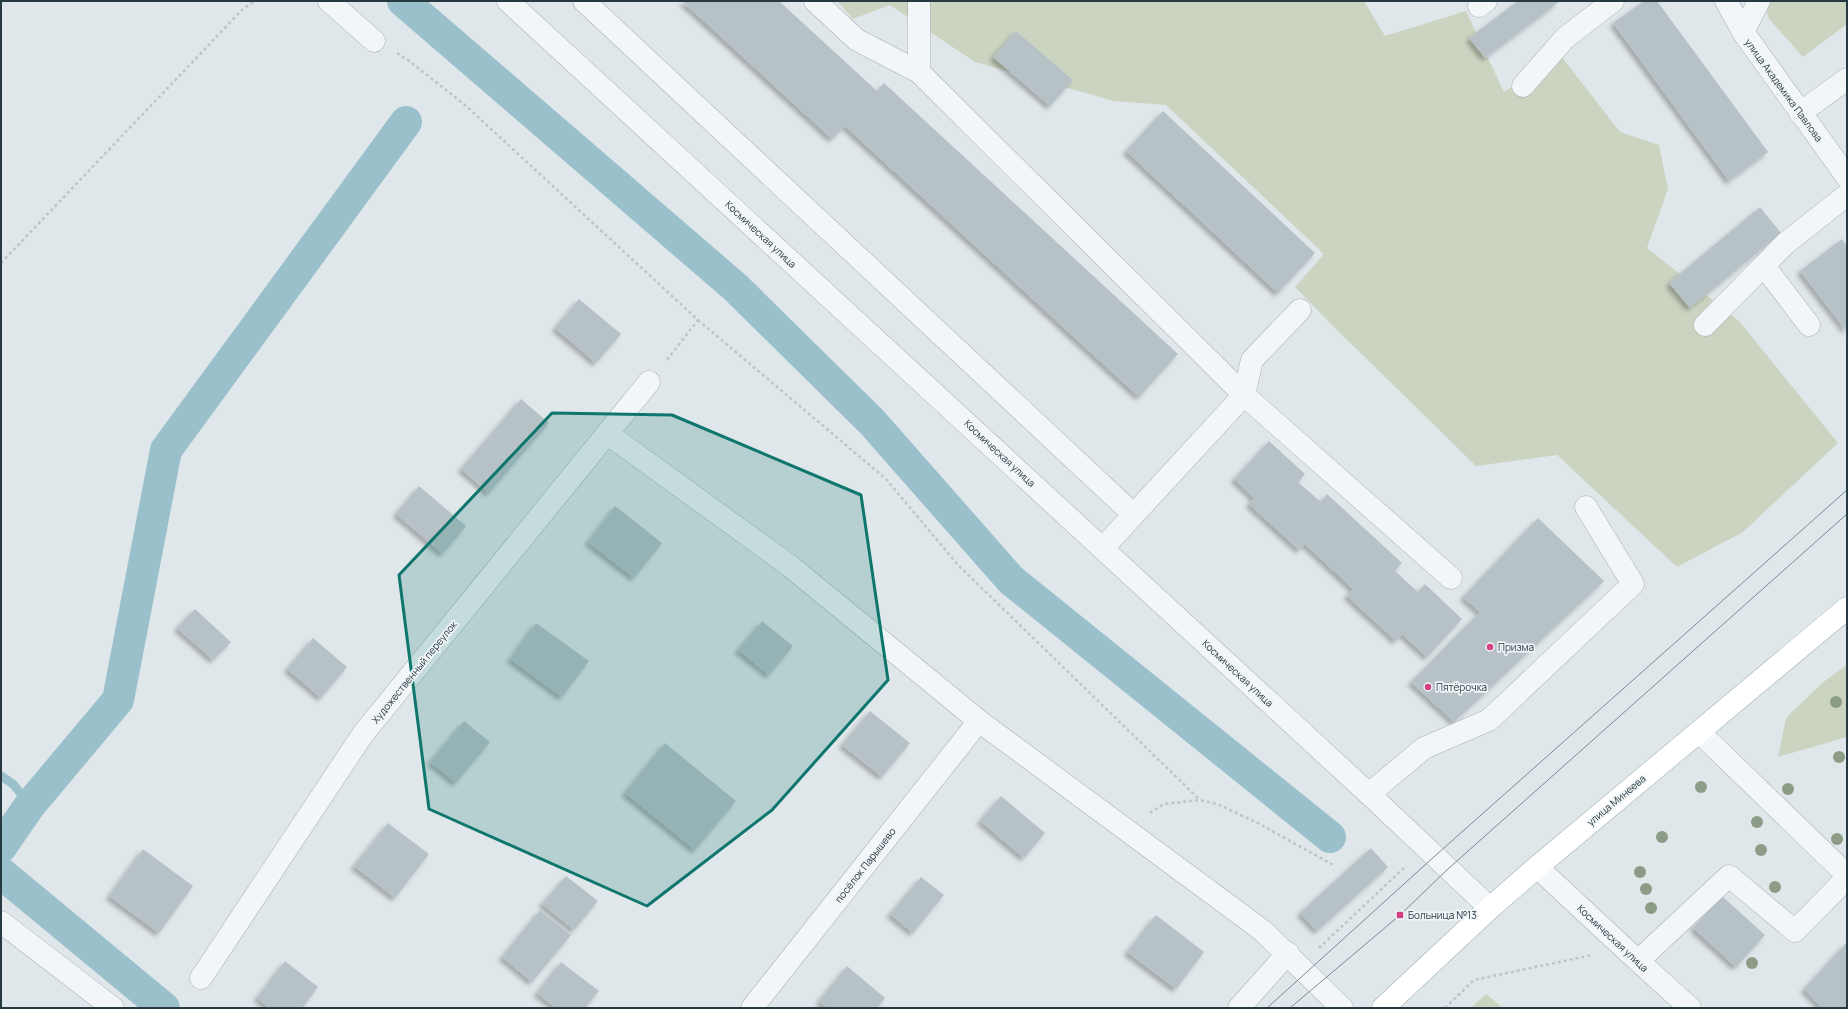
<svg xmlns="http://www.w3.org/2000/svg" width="1848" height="1009" font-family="Manrope,sans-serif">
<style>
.green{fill:#cbd4c1}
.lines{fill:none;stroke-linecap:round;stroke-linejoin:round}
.stream{stroke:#9ac0cb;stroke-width:9}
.canal{stroke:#9ac0cb;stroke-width:32}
.building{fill:#b7c2c7;filter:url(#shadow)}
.minor-casing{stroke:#a5afb4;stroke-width:23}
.major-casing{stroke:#9fafb6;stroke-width:23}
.path{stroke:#bec5c9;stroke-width:2.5;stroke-dasharray:3 3;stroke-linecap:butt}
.minor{stroke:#f3f6f8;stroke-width:22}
.major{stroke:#fff;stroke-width:22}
.tram{stroke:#798b94;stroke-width:1}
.tree{fill:#8d9c86}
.marked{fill:#0f766e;fill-opacity:0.2;stroke:#0f766e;stroke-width:3;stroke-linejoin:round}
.poi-dot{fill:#d34083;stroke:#f0f5f7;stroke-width:1.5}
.labels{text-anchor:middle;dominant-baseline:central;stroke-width:3.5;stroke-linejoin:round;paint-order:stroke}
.street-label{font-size:10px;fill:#283942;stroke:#f0f5f7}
.poi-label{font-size:10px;fill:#283942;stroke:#f0f5f7;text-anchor:start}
</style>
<defs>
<filter id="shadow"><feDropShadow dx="-3.5" dy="3.5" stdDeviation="2" flood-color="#0004"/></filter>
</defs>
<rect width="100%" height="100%" fill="#e0e7ea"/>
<!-- green -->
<path class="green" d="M837 1H1364L1385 36 1466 11 1504 92 1561 56 1620 132 1659 145 1668 189 1647 248 1739 321 1838 443 1743 532 1677 567 1557 455 1476 466 1335 328 1295 287 1324 254 1166 105 1114 101 975 62 890 5 853 19Z
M1763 1H1845L1847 4V24L1803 57 1769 19Z
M1847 665V737L1778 757 1786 718 1822 683Z
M1486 994 1503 1008H1471Z"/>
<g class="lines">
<!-- stream -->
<path class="stream" d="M1 776 13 784 30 805"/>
<!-- canal -->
<path class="canal" d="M403 1 735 287 872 422 1011 580 1330 837
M1 847 30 805 118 700 166 450 406 122
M1 873 164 1008"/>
</g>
<!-- building -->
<path class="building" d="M682 1H779L877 91 884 83 1178 354 1139 397 845 126 832 139Z
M1518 1H1560L1485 58 1469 38Z
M1644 1H1657L1768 152 1729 181 1613 23Z
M1016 31 1073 80 1050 106 993 57Z
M1163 111 1315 253 1278 293 1126 151Z
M1760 207 1781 233 1690 308 1669 283Z
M1842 239 1847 246V332L1800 271Z
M579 299 621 334 596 363 555 328Z
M521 399 549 423 489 493 461 469Z
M1269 441 1305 474 1298 482 1321 502 1327 494 1402 563 1395 571 1418 592 1425 584 1462 619 1427 657 1402 634 1396 641 1347 596 1353 589 1305 544 1299 550 1249 504 1254 498 1234 479Z
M419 486 466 526 443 554 396 514Z
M615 506 662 543 634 578 588 542Z
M1538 518 1604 581 1454 722 1411 682 1480 612 1463 597Z
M195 609 231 642 213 660 177 628Z
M762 621 793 646 769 675 738 650Z
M536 623 589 661 562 697 510 659Z
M313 638 347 667 321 698 287 669Z
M870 711 910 743 882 777 842 745Z
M464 721 490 742 456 783 430 762Z
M665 743 736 801 695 850 625 793Z
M1001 796 1045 833 1024 858 980 821Z
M388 823 429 854 395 898 354 866Z
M1371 848 1388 867 1317 931 1300 913Z
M143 849 193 886 159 933 109 896Z
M566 876 598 901 574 930 542 904Z
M921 877 944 895 913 933 890 914Z
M1722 896 1765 935 1736 967 1693 928Z
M540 910 571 935 532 982 502 957Z
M1156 915 1204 952 1176 989 1127 952Z
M1847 942V1008H1822L1804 989Z
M285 961 318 987 302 1008H269L257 998Z
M561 962 599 991 585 1008H556L537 993Z
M847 966 885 998 877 1008H827L819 1001Z"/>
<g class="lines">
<defs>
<path id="minor" d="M329 1 374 41
M508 1 1369 794 1490 908
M584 1 1133 514
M815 1 857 40 919 72
M919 1V72L1244 395 1451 578
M1726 1 1743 32 1847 177
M1479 6 1486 1
M1743 32 1759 1
M1523 86 1565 38 1613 1
M1800 113 1847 79
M1764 266 1809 325
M1705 325 1786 243 1847 195
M608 434 790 566 979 721 1263 931 1342 1008
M1103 548 1244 395 1252 360 1300 310
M1699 732 1847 875
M1369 794 1424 748 1489 720 1633 584 1586 507
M1537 867 1624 948 1690 1008
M1 922 113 1008
M1638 961 1729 876 1795 931 1847 878
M201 978 363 734 649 382
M752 1008 979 721
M1239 1008 1288 953"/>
<path id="major" d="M1383 1008 1490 908 1537 867 1847 608"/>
</defs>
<!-- minor casing -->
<use href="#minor" class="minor-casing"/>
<!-- major casing -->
<use href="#major" class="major-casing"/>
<!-- path -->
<path class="path" d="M397 53 408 60 465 105 698 320 666 361
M1 263 242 10 254 1
M698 320 886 479 958 565 1200 800
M1150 813 1164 804 1200 800 1217 804 1256 822 1335 866
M1319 948 1406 866
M1445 1008 1474 980 1592 955"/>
<!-- minor -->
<use href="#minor" class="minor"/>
<!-- major -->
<use href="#major" class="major"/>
<!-- tram -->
<path class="tram" d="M1267 1008 1436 855 1847 490
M1290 1008 1400 915 1449 868 1847 514"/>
</g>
<!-- trees -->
<g class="tree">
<circle cx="1836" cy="702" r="6"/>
<circle cx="1839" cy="757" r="6"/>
<circle cx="1701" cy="787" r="6"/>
<circle cx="1788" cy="789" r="6"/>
<circle cx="1757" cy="822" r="6"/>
<circle cx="1662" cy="837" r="6"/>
<circle cx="1837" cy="839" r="6"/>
<circle cx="1761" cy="850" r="6"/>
<circle cx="1640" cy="872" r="6"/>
<circle cx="1775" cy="887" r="6"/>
<circle cx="1646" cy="889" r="6"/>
<circle cx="1651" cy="908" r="6"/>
<circle cx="1752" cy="963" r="6"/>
</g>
<!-- marked area -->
<path class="marked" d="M552 413 672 415 861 495 888 680 772 810 647 906 429 809 399 575Z"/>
<!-- markers -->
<g class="poi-dot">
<circle cx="1490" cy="647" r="4"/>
<circle cx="1428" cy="687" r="4"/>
<rect x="1396" y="911" width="8" height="8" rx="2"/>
</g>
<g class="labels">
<!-- street labels -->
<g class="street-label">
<text transform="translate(1784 90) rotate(54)">улица Академика Павлова</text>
<text transform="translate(761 234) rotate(43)">Космическая улица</text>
<text transform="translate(1000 453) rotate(43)">Космическая улица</text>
<text transform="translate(414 672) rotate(-51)">Художественный переулок</text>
<text transform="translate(1238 673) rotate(43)">Космическая улица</text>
<text transform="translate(1616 800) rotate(-40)">улица Минеева</text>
<text transform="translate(865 865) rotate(-52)">посёлок Парышево</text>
<text transform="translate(1613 938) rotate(43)">Космическая улица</text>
</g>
<!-- poi labels -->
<g class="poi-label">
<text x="1498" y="647">Призма</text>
<text x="1436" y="687">Пятёрочка</text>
<text x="1408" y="915">Больница №13</text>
</g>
</g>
<!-- border -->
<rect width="1848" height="1009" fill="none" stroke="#283942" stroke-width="4"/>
</svg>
